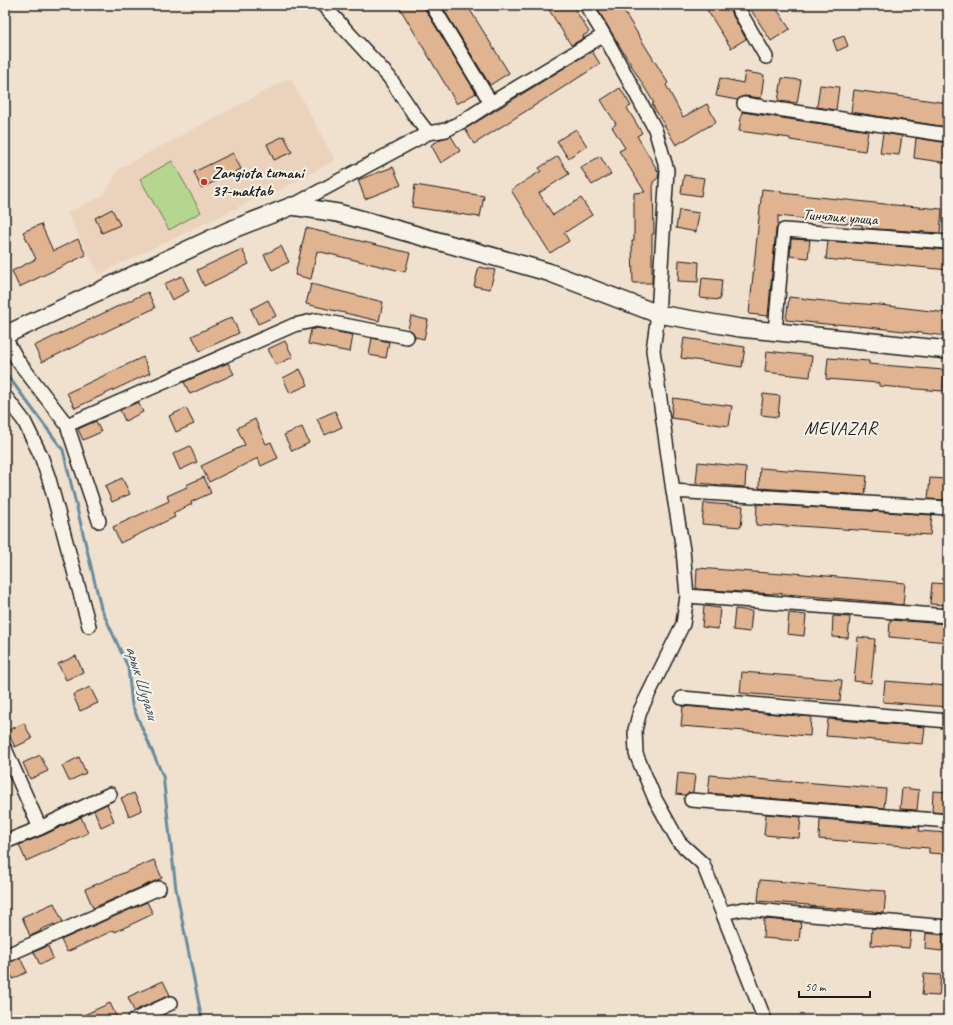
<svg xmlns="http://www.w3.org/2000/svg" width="953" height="1025" font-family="Caveat,sans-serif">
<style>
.built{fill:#ebd2bc}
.green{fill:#b5d68f;stroke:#687956}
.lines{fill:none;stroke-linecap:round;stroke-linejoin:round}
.stream{stroke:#658ca0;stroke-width:3}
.building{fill:#e0b391;stroke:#1c1c1c}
.minor-casing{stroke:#1c1c1c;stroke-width:16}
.major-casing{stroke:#1c1c1c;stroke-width:20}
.minor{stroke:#f7f3e8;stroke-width:13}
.major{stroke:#f7f3e8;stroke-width:17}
.poi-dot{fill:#c8321e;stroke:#f7f3e8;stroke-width:1.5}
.labels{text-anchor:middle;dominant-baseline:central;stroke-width:4;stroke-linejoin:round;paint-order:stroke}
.poi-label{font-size:16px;font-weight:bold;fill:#1c1c1c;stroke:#f7f3e8;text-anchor:start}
.street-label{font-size:16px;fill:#1c1c1c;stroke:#f7f3e8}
.water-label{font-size:17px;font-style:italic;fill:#41545e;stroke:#f7f3e8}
.quarter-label{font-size:18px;letter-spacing:1px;fill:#1c1c1c;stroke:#f7f3e8}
</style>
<rect width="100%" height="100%" fill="#f0e0ce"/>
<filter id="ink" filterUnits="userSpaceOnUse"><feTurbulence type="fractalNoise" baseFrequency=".025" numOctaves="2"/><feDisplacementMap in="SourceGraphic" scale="8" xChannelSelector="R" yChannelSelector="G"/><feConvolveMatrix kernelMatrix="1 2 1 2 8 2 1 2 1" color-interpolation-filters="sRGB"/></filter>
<g filter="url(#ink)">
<!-- built -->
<path class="built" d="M290 78 335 160 261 200 260 197 99 274 67 213 104 195 120 168Z"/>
<!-- green -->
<path class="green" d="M172 161 201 212 169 230 140 179Z"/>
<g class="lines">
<!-- stream -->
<path class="stream" d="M5 372 63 450 101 608 128 667 132 705 163 776 176 889 202 1020"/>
</g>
<!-- building -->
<path class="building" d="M398 5H424L425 9 476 93 457 104Z
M441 5H467L509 73 490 85Z
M546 5H572L589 32 583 36 584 38 571 45Z
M595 5H620L668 83 666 85 683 117 707 104 716 122 676 145 652 104 654 103Z
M704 5H728L729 9 746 39 731 48Z
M748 5H774L790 29 771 41Z
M844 36 848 46 837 51 833 40Z
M592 51 600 64 474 144 465 129Z
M745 72 764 75 761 98 745 96 741 97 737 100 716 96 720 78 743 83Z
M782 78 801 80 797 103 778 101Z
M820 85 839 87 836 110 817 107Z
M620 88 631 106 627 108 642 133 637 136 659 173 658 178 653 182 654 234H652V283H633L632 241H634V193L645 192 619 151 625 148 612 127 616 124 601 100Z
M854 90 948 103V119L947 127 851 112Z
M742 112 868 131 865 151 790 140V138L739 131Z
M576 129 587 146 568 158 557 141Z
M883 133 902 136 899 155 880 153Z
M284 136 292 152 274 160 267 144Z
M451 136 460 151 441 163 431 145 441 139Z
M916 138 948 143V163L914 158Z
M233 153 241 169 201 188 194 172Z
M558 156 569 174 539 193 553 215 581 198 592 215 564 233 569 241 550 253 511 190 541 171 539 168Z
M600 156 611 174 592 185 581 168Z
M393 167 401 185 365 199 358 180Z
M684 175 704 178 701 196 681 193Z
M415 185 484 196 480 217 412 207Z
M762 189 781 191V193L894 205 942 209 940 233 862 228V225L778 216V225L776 229 768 316 749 314Z
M112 209 120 225 102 233 95 218Z
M679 210 699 213 696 232 676 228Z
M41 224 53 251 78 239 86 255 19 287 12 271 36 259 23 232Z
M306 228 410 253 405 272 317 251 311 279 295 275Z
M791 239 810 240 808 258 790 256Z
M828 241 948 250V270L878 263 845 260V261L826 259Z
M281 246 289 262 272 270 264 255Z
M242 249 249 264 204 286 197 270Z
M679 260 699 262 698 282 678 281Z
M479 267 495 270 490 289 474 286Z
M182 276 189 291 172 300 164 284Z
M702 278 722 280 720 300 700 298Z
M311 284 383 302 379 321 306 304Z
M148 292 155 308 42 362 34 346Z
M789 297 851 304V303L880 305 948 313V336L868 327 837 324 836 325 786 320Z
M268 300 276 316 258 324 251 309Z
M411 316 428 320 424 339 415 337 414 334 412 331 408 329Z
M232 317 239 333 200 351 192 336Z
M317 328 353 335 350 352 308 344 311 330Z
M372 338 389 342 386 358 369 355Z
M684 338 745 347 742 367 681 358Z
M285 341 293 357 276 365 268 349Z
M767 351 812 356 810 377 765 372Z
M143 357 150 373 75 408 67 393Z
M828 358 869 361V364L944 370 943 391 879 386V383L826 379Z
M228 363 234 374 190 394 184 382Z
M300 369 308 385 290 393 283 378Z
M763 394 780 396 778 417 761 415Z
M673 398 732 406 729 426 671 418Z
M138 402 143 412 125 421 120 410Z
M186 408 194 424 176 432 169 416Z
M335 411 342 427 325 435 317 419Z
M255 419 266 444 271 442 278 458 261 466 258 458 209 482 201 466 245 445 237 428Z
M96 421 101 432 83 440 78 429Z
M302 427 309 443 292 451 284 435Z
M190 446 197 462 180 470 173 454Z
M698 462 746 467 745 487 696 483Z
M760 468 867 476 865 495 759 488Z
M204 477 211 493 191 502 192 504 173 513 175 517 120 543 113 527 169 501 167 496 187 487 186 485Z
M122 478 130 494 112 502 105 486Z
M930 478 947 479 945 500 928 499Z
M704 503 743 506 741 527 702 524Z
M757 504 932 515 930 535 799 526V527L772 525V526L756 525Z
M697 568 782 574V572L905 583 903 605 892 604V603L797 595 773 593V594L696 589Z
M932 583 948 584 946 605 930 604Z
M704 606 720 608 718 629 702 627Z
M735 609 752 611 750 632 733 630Z
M789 613 806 615 804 636 787 634Z
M833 616 850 617 848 638 832 637Z
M890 620 948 624V642L889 637Z
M858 637 875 639 871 683 854 681Z
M76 656 83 672 66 680 58 664Z
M742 672 842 680 840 701 740 693Z
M885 681 948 686V707L883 702Z
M90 687 98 703 80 711 73 695Z
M683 706 811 717 810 736 681 726Z
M828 719 925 727 923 744 826 736Z
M24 723 32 739 15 747 7 731Z
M40 755 48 771 30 779 23 763Z
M79 757 86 773 69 781 62 766Z
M678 773 695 775 693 792 688 793 685 795 676 794Z
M710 775 791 782V781L886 789 884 808 708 793Z
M902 788 919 790 917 810 900 809Z
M933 791 948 792V813L932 812Z
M134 793 142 810 129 816 121 798Z
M107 804 114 821 101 827 94 810Z
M766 814 801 817 799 838 764 835Z
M81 817 88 833 26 861 19 845 44 835Z
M820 819 920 827 919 831 947 833 945 854 929 853V848L819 839Z
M154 860 162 878 93 908 85 889Z
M760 880 799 883 798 884 870 891V890L886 891 884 913 873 912V911L809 906V905L758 901Z
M147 902 153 914 115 932 114 930 67 952 61 940Z
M54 903 63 922 55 925 54 924 40 930 41 931 30 936 22 917Z
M764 919 801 922 799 941 763 938Z
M872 928 911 932 909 948 871 945Z
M926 933 943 935 942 951 925 949Z
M48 946 53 958 40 965 34 952Z
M20 958 27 972 13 979 6 964Z
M924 974 941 975 939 996 922 995Z
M163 981 170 995 134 1011 128 997Z
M110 1003 118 1020H73Z"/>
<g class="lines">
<defs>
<path id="minor" d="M323 5 389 77 418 120 428 133
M432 5 491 103
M586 5 604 35 655 129 667 170 658 314 653 350 673 491 683 550 687 596 683 624 640 711 635 730 636 754 655 799 679 842 703 864 765 1020
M736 5 766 57
M744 104 948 135
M292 206 428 133 446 130 465 120 491 103 604 35
M775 332 784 230 948 242
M5 338 18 361 67 425 99 521
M5 396 24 421 41 456 49 479 89 626
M67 425 294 325 317 320 407 337
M673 491 948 508
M687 596 948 616
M682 698 948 721
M5 749 40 828
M691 800 948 821
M5 842 40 828 110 794
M723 913 743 909 948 927
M5 956 159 888
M134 1020 171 1003"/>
<path id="major" d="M5 335 228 231 292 206 338 213 548 272 658 314 740 328 948 350"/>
</defs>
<!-- minor casing -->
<use href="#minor" class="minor-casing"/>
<!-- major casing -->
<use href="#major" class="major-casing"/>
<!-- minor -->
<use href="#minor" class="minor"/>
<!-- major -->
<use href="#major" class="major"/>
</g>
</g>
<!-- markers -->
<circle class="poi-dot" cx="204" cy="182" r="4"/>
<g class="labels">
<!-- poi labels -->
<g class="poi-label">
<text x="212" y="173">Zangiota tumani<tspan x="212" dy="18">37-maktab</tspan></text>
</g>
<!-- street labels -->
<g class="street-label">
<text transform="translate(840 217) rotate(4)">Тинчлик улица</text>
</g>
<!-- water labels -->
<g class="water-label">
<text transform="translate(142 682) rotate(73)">арык Шузали</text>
</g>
<!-- quarter labels -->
<g class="quarter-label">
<text x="841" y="428">MEVAZAR</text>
</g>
</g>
<!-- margin -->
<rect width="953" height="1025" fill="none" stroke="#f7f3e8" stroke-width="20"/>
<rect x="10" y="10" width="933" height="1005" fill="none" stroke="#1c1c1c" stroke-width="1.5" filter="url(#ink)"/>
<!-- scale -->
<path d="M799 991v6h71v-6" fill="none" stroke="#1c1c1c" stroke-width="2"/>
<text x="805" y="991" font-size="12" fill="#1c1c1c" stroke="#f7f3e8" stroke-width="3" paint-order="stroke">50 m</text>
</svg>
